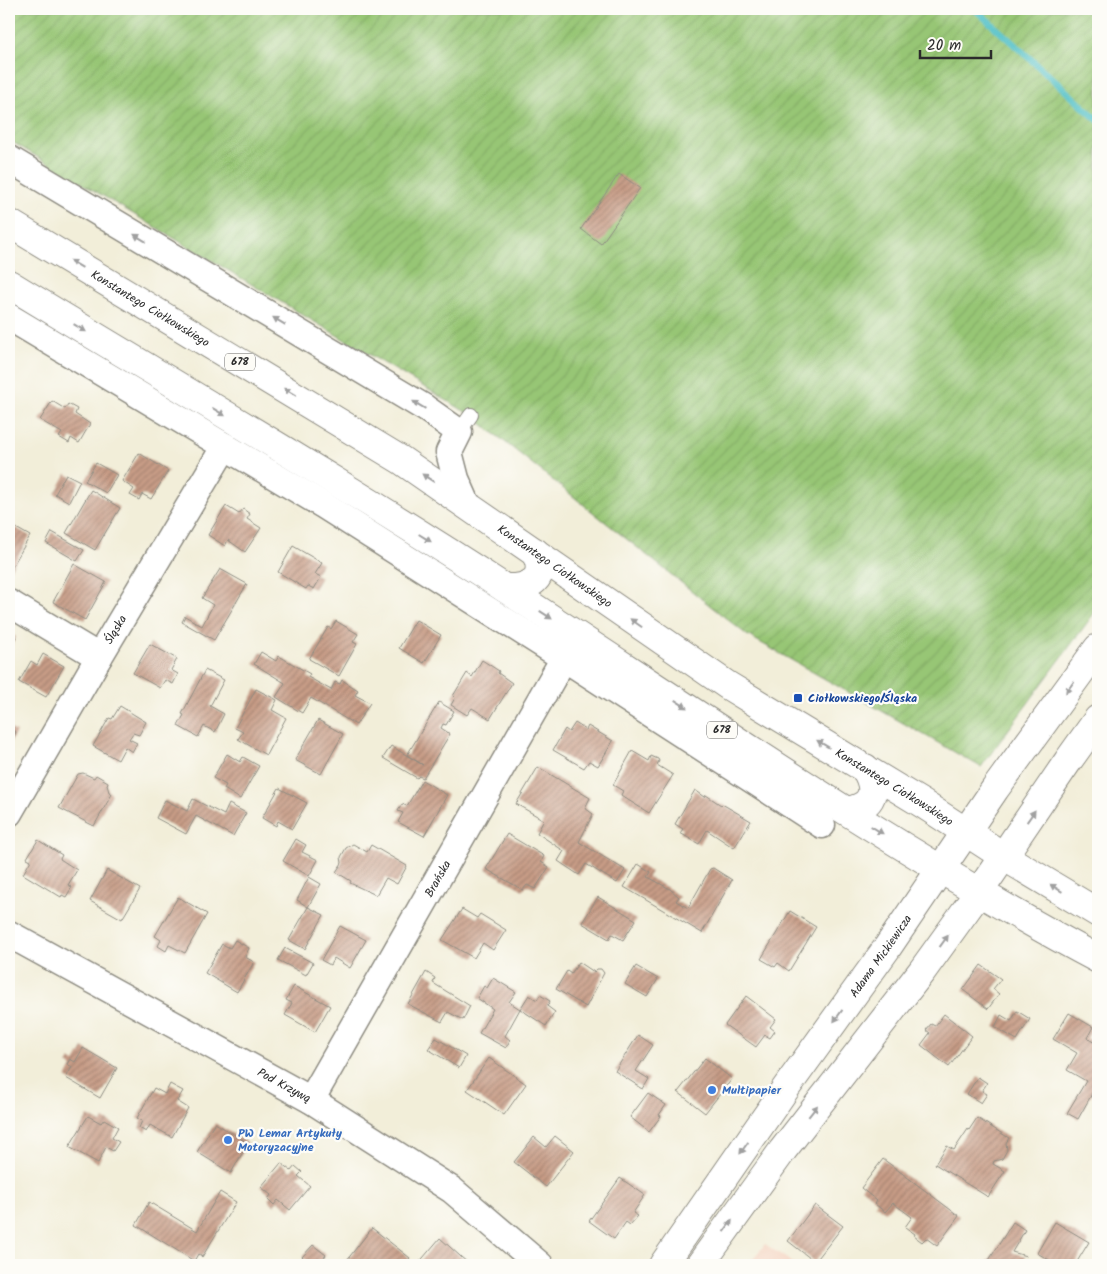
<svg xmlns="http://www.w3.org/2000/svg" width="1107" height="1274" font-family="Kalam,sans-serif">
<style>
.built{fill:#f4d3c0}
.garden{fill:url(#garden-furrows);stroke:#617850}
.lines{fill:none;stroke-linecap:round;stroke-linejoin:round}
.stream{stroke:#53c1c7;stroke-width:7}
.building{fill:url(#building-hatch)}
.lane-casing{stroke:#8e8c82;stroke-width:16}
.street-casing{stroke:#8e8c82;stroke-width:29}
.secondary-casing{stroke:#8e8c82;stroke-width:30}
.primary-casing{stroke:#8e8c82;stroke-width:30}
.lane{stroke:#fff;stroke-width:14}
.street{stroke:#fff;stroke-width:26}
.secondary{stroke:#fff;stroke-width:28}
.primary{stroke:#fff;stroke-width:28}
.oneway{fill:#a0a0a0}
.transit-dot{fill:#1a4fb4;stroke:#fdfcf7;stroke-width:2}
.shop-dot{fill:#3f7fe0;stroke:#fdfcf7;stroke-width:2}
.labels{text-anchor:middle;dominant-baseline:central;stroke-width:4.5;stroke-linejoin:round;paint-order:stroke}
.shield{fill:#fdfcf7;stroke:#6a6a68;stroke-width:1}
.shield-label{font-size:11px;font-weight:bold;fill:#2b2b2b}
.street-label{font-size:12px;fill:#2b2b2b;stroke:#fdfcf7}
.transit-label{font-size:12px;font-weight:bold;fill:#164399;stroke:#fdfcf7;text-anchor:start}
.shop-label{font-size:12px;font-weight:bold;fill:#366cbe;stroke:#fdfcf7;text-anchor:start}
</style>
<defs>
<pattern id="garden-furrows" width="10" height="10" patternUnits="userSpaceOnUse" patternTransform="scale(1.25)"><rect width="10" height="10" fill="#97c675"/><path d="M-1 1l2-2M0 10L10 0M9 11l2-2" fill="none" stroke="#82aa65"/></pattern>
<pattern id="building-hatch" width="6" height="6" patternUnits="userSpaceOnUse" patternTransform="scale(1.25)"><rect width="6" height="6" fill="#c79c86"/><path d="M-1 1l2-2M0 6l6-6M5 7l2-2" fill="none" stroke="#a27f6e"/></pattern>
</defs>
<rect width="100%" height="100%" fill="#fdfcf7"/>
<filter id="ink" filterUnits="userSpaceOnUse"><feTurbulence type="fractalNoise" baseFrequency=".02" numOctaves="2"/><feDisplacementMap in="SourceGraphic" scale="10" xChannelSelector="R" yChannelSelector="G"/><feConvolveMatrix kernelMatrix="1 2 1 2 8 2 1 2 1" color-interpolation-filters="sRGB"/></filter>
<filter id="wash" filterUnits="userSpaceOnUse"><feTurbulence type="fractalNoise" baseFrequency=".0096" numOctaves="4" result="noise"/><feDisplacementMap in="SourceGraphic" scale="20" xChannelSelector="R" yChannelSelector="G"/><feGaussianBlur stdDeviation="1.12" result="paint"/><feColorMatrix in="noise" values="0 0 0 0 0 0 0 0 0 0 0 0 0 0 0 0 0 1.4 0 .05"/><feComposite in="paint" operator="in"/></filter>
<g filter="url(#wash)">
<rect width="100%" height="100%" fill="#f2eed9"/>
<!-- built -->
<path class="built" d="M765 1244 796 1265H748Z"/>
<!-- garden -->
<path class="garden" d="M9 9H1098V608L981 767 747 635 471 415 9 140Z"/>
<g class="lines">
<!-- stream -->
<path class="stream" d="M975 9 1098 120"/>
</g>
<g id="blocks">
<!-- building -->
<path class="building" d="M619 174 640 188 601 244 581 229Z
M52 401 65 409 68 404 77 409 75 414 90 424 79 443 71 438 69 443 59 437 62 433 40 420Z
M139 453 168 471 151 499 142 494 139 500 130 495 134 489 122 481Z
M96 463 117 475 106 493 85 481Z
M66 474 80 481 69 502 55 494Z
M91 490 120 508 95 550 66 533Z
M226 506 239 514 243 509 250 514 247 519 261 528 245 552 228 540 225 546 208 535Z
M9 524 30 536 9 572Z
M52 532 84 550 77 561 46 543Z
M293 546 322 563 315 574 321 577 314 589 308 586 306 589 278 572Z
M74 564 106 582 85 620 53 602Z
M220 569 247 584 214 640 182 622 185 616 202 626 213 605 202 598Z
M416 620 441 635 424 663 399 648Z
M336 621 358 634 353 642 357 644 339 676 309 659 328 627 331 629Z
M9 633 16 637 10 649 9 648Z
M150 644 177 659 171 670 178 674 173 684 165 680 160 688 133 673Z
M261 652 276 661 279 656 310 674 308 677 331 690 335 682 340 684 342 680 358 690 355 695 370 703 356 725 311 698 302 713 276 697 285 683 254 664Z
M43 654 64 666 46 697 19 682 31 661 37 665Z
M482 660 499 671 498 673 512 683 490 719 472 708 467 715 451 705 455 698 453 696 467 673 472 677Z
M205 670 224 680 210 706 224 714 215 732 204 726 198 737 178 726 184 715 182 714Z
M256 689 277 700 272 710 286 718 266 755 238 739 243 732 235 728Z
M439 702 454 711 446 725 443 724 441 728 450 734 423 778 419 776 417 778 383 758 391 746 423 765 407 755Z
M120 706 146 722 139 735 133 733 129 739 137 743 132 752 125 747 118 760 93 746 109 718 112 719Z
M318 720 343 734 321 774 295 760Z
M575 723 586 730 588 726 613 741 598 766 589 761 584 768 553 750 565 729 569 732Z
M9 728 16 732 9 745Z
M632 751 649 761 651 756 658 759 659 761 657 765 673 775 649 813 628 800 621 795 623 791 613 785Z
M227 754 240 762 243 757 259 766 240 799 224 789 226 785 213 778Z
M538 767 590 798 585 808 593 814 579 842 625 870 617 883 586 864 579 875 558 861 564 851 537 833 544 820 516 804Z
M83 773 94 778 96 775 108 782 107 785 109 792 112 794 94 826 59 808 78 774Z
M422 780 447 795 424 836 398 822 403 813 398 811 402 804 407 806Z
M279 788 307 803 292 829 278 821 276 826 262 818Z
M695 790 705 797 706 795 721 805 722 804 751 821 734 848 707 830 699 844 680 833 683 829 675 824Z
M193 799 224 815 229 804 246 813 233 836 196 816 186 834 156 818 165 800 187 811Z
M507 834 544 856 541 862 549 867 535 889 527 885 523 890 486 869Z
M296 839 306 845 302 852 318 860 309 876 283 861Z
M38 840 62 855 60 859 77 870 68 885 72 887 66 897 62 895 61 897 23 874 31 860 27 858Z
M353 844 367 852 371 845 407 866 397 884 386 878 376 895 350 883 351 881 336 872 342 863 341 857 346 848Z
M638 864 651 872 648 877 670 889 679 897 676 901 688 908 710 869 713 868 732 880 702 933 624 887Z
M107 870 140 889 122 919 90 901Z
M309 877 321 884 308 907 297 900Z
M178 897 207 914 185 953 169 945 166 951 158 946 161 940 155 936Z
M598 897 636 920 623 940 612 934 609 939 582 923Z
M308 907 324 915 305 949 289 940Z
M462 909 477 918 480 914 506 930 493 950 483 943 474 958 442 940Z
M790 911 816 927 789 971 778 963 775 967 761 959Z
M340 926 366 940 350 968 334 958 330 965 321 960Z
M235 940 249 948 245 957 254 962 237 992 205 973 222 944 230 948Z
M285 948 313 963 306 975 278 960Z
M579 962 594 972 597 969H601L604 973 586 1007 556 989 567 971 571 974Z
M981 965 1001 979 993 989 999 994 988 1009 963 990Z
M636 966 658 979 647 997 625 984Z
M426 972 435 978 433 983 470 1006 463 1020 448 1012 442 1022 408 1004Z
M493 978 516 992 509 1002 520 1009 505 1036 510 1040 506 1048 479 1033 493 1009 477 998 484 986 487 988Z
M294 986 330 1006 315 1032 285 1015 292 1003 286 1000Z
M529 995 537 1000 540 995 550 1001 547 1006 555 1012 546 1026 520 1009Z
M746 996 776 1019 770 1027 775 1031 770 1038 765 1035 756 1047 725 1025Z
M1017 1011 1030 1019 1017 1040 995 1027 1001 1015 1011 1021Z
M1069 1013 1093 1027 1087 1038 1098 1045V1060L1095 1065 1098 1067V1083L1078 1119 1067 1113 1086 1081 1067 1070 1077 1053 1053 1039Z
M944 1014 972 1036 949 1067 921 1045 930 1033 926 1030 931 1024 935 1026Z
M638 1035 653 1045 636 1071 649 1079 643 1089 615 1071Z
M436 1038 466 1056 459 1068 428 1049Z
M83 1048 117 1068 100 1098 66 1078 72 1067 67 1064 70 1059 75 1062Z
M489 1058 526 1084 504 1115 467 1090Z
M705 1058 732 1079 705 1113 678 1092Z
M978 1077 987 1083 982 1091 987 1094 981 1103 967 1094Z
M170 1084 183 1091 177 1101 188 1108 172 1137 150 1125 146 1132 139 1128 142 1121 137 1118 154 1088 165 1094Z
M648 1093 666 1105 659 1115 661 1116 649 1132 630 1117Z
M88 1116 101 1123 104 1119 118 1127 112 1138 119 1142 113 1151 106 1147 98 1163 69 1147Z
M977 1118 1009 1138 1006 1143 1007 1150 1002 1159 994 1161 993 1164 1005 1171 988 1197 935 1164 947 1146 954 1150 968 1129 969 1130Z
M215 1123 248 1143 231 1173 197 1152Z
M555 1136 574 1151 546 1187 514 1162 534 1137 546 1147Z
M883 1159 959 1216 937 1246 926 1238 922 1242 914 1236 915 1234 905 1227 912 1217 893 1203 885 1212 875 1204 877 1201 861 1188Z
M281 1163 291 1171 295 1166 302 1172 298 1176 310 1186 290 1210 278 1200 274 1205 268 1199 271 1195 261 1187Z
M620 1178 645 1195 633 1213 638 1216 630 1225 626 1222 614 1239 589 1221Z
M220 1192 236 1202 202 1257 198 1254 194 1261 136 1225 149 1202 197 1231Z
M815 1205 843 1226 815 1262 788 1241Z
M1013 1222 1025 1230 1012 1252 1026 1256 1023 1265H986Z
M1055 1222 1089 1242 1075 1265H1058L1037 1253Z
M372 1228 410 1258 404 1265H343Z
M440 1238 470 1265H417Z
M313 1245 326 1255 318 1265H313L302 1257Z"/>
</g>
</g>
<g filter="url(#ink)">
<use href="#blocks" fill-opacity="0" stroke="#8e8c82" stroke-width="1"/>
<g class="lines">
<defs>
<path id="lane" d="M459 432 471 415"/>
<g id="street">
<path d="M9 159 425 408 459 432 449 452 456 479 468 506"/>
<path d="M9 317 323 505 564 658 822 825"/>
<path d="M9 603 99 657"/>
<path id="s1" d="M9 813 99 657 225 446"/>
<path id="s2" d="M9 934 311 1100 452 1190 540 1265"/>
<path id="s3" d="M311 1100 564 658"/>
</g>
<g id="secondary">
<path id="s4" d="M663 1265 786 1088 887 948 995 789 1098 648"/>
<path d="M700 1265 783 1150 922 971 979 892 1068 761 1098 719"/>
</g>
<g id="primary">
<path id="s5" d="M9 223 401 460 727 685 923 804 1003 856 1098 913"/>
<path d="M9 284C176 386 345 484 509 591 703 717 894 850 1098 959"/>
<path d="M505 588C529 589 549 579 535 552"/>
<path d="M847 811C874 806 878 791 865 768"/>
</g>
</defs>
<!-- lane casing -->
<use href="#lane" class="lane-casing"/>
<!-- street casing -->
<use href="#street" class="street-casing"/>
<!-- secondary casing -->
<use href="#secondary" class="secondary-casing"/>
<!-- primary casing -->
<use href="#primary" class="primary-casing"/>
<!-- lane -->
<use href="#lane" class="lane"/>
<!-- street -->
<use href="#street" class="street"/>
<!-- secondary -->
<use href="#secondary" class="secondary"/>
<!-- primary -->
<use href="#primary" class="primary"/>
</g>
<!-- one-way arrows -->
<defs><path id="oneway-solid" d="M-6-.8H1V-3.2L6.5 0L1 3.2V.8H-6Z" transform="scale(1.25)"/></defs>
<g class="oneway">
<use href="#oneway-solid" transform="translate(140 238) rotate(-149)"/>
<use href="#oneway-solid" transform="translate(76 264) rotate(-149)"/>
<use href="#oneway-solid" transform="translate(279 321) rotate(-149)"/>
<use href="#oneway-solid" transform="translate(80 328) rotate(31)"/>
<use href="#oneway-solid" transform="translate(290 392) rotate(-149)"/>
<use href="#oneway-solid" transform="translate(419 405) rotate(-149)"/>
<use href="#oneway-solid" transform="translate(219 412) rotate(31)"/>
<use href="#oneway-solid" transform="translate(428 478) rotate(-146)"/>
<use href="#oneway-solid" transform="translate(425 538) rotate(32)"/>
<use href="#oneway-solid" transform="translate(546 615) rotate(33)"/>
<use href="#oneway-solid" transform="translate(636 623) rotate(-145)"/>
<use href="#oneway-solid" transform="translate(1070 687) rotate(126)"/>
<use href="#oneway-solid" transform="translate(681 704) rotate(33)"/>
<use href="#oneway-solid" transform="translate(823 744) rotate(-149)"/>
<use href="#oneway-solid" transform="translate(1031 816) rotate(-55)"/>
<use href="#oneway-solid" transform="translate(877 830) rotate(32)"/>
<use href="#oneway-solid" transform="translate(1056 888) rotate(-149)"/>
<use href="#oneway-solid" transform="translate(944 941) rotate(-54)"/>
<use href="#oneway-solid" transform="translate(838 1016) rotate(126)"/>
<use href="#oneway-solid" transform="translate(813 1111) rotate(-52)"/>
<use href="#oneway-solid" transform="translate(744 1148) rotate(125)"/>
<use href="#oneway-solid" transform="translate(728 1226) rotate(-54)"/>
</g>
</g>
<!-- markers -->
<rect class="transit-dot" x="793" y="693" width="10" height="10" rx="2.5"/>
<g class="shop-dot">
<circle cx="712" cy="1090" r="5"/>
<circle cx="228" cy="1140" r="5"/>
</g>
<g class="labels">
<!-- shield labels -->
<g class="shield">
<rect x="225" y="353.5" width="30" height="17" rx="4"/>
<rect x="707" y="721.5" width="30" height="17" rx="4"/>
</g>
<g class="shield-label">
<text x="240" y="362">678</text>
<text x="722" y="730">678</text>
</g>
<!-- street labels -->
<g class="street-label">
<text stroke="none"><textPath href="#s5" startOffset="165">Konstantego Ciołkowskiego</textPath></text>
<text stroke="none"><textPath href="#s5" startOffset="645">Konstantego Ciołkowskiego</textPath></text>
<text stroke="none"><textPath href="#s1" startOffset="212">Śląska</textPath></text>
<text stroke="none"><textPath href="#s5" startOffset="1050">Konstantego Ciołkowskiego</textPath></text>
<text stroke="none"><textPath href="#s3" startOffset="255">Brańska</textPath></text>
<text stroke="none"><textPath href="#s4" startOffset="378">Adama Mickiewicza</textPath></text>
<text stroke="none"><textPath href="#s2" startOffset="314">Pod Krzywą</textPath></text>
</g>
<!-- transit labels -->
<g class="transit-label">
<text x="808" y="698">Ciołkowskiego/Śląska</text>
</g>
<!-- shop labels -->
<g class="shop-label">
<text x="722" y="1090">Multipapier</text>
<text x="238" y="1133">PW Lemar Artykuły<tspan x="238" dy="14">Motoryzacyjne</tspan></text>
</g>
</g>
<!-- margin -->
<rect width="1107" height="1274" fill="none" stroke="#fdfcf7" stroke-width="30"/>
<!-- scale -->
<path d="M920 50v8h71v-8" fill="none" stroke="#2b2b2b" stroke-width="2.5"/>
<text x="927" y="50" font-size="15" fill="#2b2b2b" stroke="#fdfcf7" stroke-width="4" paint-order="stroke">20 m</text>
</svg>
